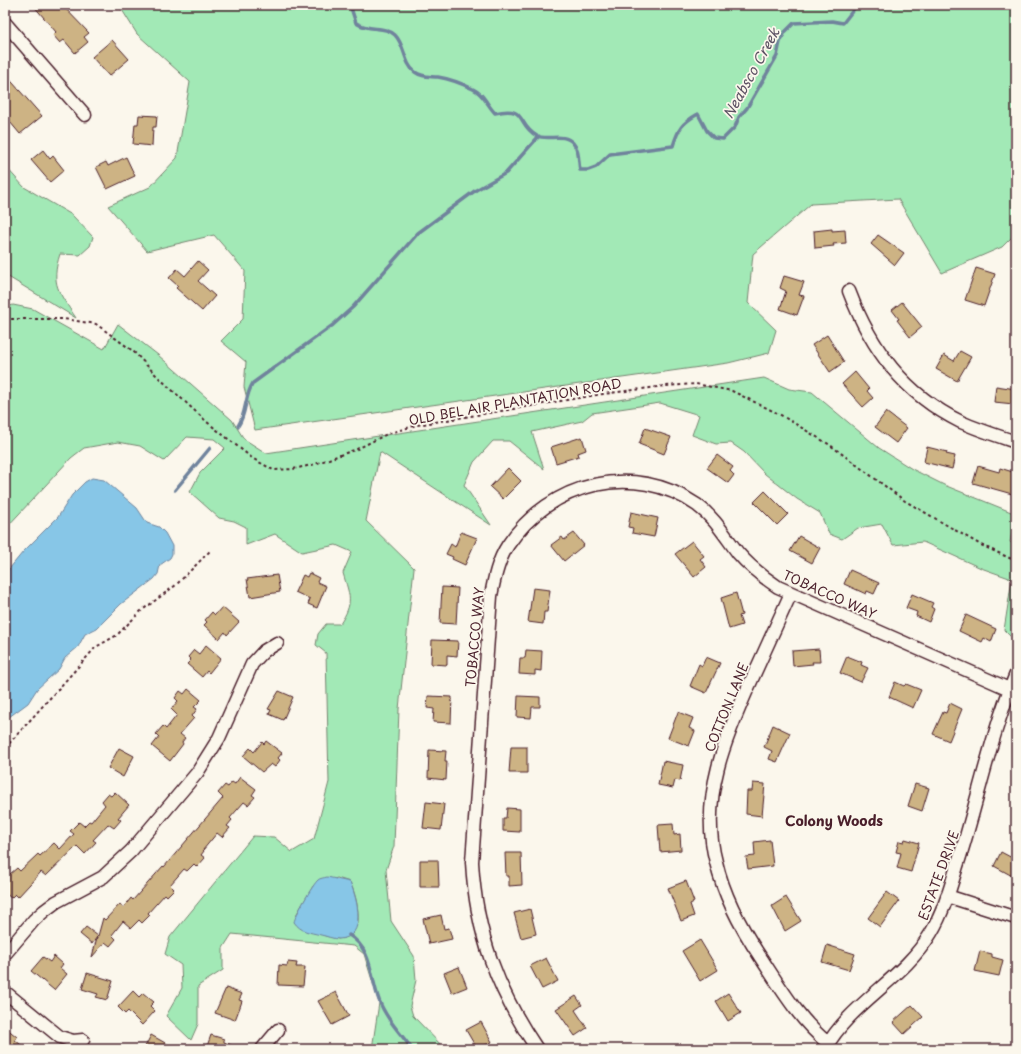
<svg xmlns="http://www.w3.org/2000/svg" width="1021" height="1054" font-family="'Playpen Sans',sans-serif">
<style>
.green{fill:#a2e9b6;stroke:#768470;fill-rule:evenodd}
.water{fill:#87c6e7;stroke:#6f839c}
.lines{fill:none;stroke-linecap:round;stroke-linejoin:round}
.stream{stroke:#6f839c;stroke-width:3.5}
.building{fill:#cdb384;stroke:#4a1f2b}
.street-casing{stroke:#4a1f2b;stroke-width:15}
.path{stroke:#4a1f2b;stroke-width:2;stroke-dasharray:3 3;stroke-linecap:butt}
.street{stroke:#fbf7ec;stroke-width:12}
.labels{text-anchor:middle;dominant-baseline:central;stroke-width:3.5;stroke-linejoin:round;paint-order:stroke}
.street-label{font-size:13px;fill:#4a1f2b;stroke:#fbf7ec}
.water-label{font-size:14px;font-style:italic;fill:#5c5163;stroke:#fbf7ec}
.neighbourhood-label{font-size:14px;font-weight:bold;fill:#4a1f2b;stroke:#fbf7ec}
</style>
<rect width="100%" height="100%" fill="#fbf7ec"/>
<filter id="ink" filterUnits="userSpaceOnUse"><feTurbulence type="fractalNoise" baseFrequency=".025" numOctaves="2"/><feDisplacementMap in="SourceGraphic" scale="8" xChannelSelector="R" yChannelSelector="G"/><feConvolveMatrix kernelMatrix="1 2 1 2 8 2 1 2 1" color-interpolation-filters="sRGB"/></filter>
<g filter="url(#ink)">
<!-- green -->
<path class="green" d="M119 5H1016V233L1002 247 942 273 898 199 811 204 753 254 748 303 776 330 769 353 728 363 255 430 244 387 246 362 221 341 243 319 245 271 214 235 147 251 108 206 150 187 177 158 190 82 137 34Z
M5 166 24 187 72 215 93 237 90 246 80 255 60 254C50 285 59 292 76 318L5 275Z
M13 305 33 309 104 349 118 324 158 355 232 420 244 439 266 453 764 378 789 389 812 392 879 448 912 469 944 485 1016 514 1010 542 1016 546V630L1013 639 1004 630 1012 579 981 568 923 542 893 545 882 524 858 528 842 539 829 534 820 513 797 499 765 474 744 452 731 443 716 444 692 435 699 415 660 403 592 413 582 421 532 432 544 469 509 441H493L474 462 464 485 491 525 380 452 366 521 414 568 399 709 394 846 386 870 391 921 414 956 416 980 410 1006 413 1016 445 1049H372L379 1003 364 954 354 946 232 934 223 948V970L198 986V1024L191 1040 166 1016 182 988 181 965 165 954 170 937 253 836 274 837 292 852 314 839 329 782 326 653 316 645 318 634 326 624H340C354 602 350 597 343 573L352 552 336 545 302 552 275 534 246 545V527L234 521 219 518 190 492 200 473 225 448 214 439 187 437 164 461 140 446 118 442 84 448 71 458 5 529V308ZM337 878 350 882C356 895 359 909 358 923L339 939 325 936 296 915 313 886Z"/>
<!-- water -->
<path class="water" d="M92 478 104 480 137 508 147 523 159 527 165 533 172 546V554L170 558 160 565 158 574 154 579 121 604 97 628 85 634 78 647 65 658 59 669 37 689 28 703 5 720V574L23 552 58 517 72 495 85 482Z
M327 877 350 882C357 898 368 938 339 939 333 939 326 936 321 935 309 932 301 932 294 922 295 916 313 884 318 880 320 878 324 878 327 877Z"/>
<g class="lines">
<!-- stream -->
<path class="stream" d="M350 5 356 23C370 32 384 25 395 35 405 45 404 64 415 72 423 78 430 76 438 77 450 79 463 84 473 89 484 94 487 105 495 113 528 105 516 125 537 136 549 141 563 132 573 143 580 151 578 161 580 170H588L596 167 610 154 673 146C678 129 682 123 698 114L707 131 714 138 723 139 735 127 739 117 747 108 777 56 780 42 785 32 794 23 832 21 843 23 857 5
M238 426C247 413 244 397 253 383L333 325 353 307 418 233 476 190 506 173 539 136
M175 490 210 448
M349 935C373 950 370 977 379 1000 385 1017 401 1034 412 1049"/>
</g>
<!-- building -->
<path class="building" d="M33 5H62L89 33 84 37 88 42 75 53 64 40 60 43 53 35 56 32Z
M112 40 129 59 109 76 92 57Z
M5 74 42 116 20 134 5 116Z
M139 115 157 116 156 127H153L152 146 133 144 135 124H138Z
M43 150 50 159 53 156 64 170 50 182 31 160Z
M126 157 135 176 107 189 96 167 106 162 108 166Z
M832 229V231L845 230 846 243 833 244 834 246 815 248 814 231Z
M878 235 904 253 895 265 871 244Z
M198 261 208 270 198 281 215 296 202 311 176 288 178 286 169 278 177 269 185 276Z
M976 268 995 274 984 306 965 300Z
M784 276 804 282 799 295 804 296 797 315 780 309 786 291 780 288Z
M902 302 922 327 910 337 897 320 899 319 892 310Z
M827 335 844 362 830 372 812 345Z
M960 351 971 357 957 381 936 369 944 355 954 361Z
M855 372 869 389 867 391 873 398 863 407 842 384Z
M996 386 1016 389V402L1014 404 994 402Z
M886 412 907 428 896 443 875 427Z
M645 428 671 437 664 454 639 444Z
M582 437 586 450 578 453 579 456 556 463 551 447Z
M927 447 947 452 946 454 955 456 952 469 924 462Z
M717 455 733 467 730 471 734 475 728 483 707 468Z
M978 466 999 472 1000 468 1016 473V482L1012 494 973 483Z
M508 468 521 481 503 499 490 487Z
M765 491 788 514 777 525 754 502Z
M631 512 658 518 654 537 632 533 633 528 628 527Z
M461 532 477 538 465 565 452 559 453 557 446 554 451 544 455 547Z
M574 533 584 545 564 561 551 545 562 537 564 540Z
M799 536 820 548 812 563 790 551Z
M692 541 704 556 700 559 706 567 694 577 675 554Z
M850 570 879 583 874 594 867 591 866 594 844 584Z
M309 573 319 578 317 582 326 586 317 608 308 604 310 599 295 592 303 575 307 577Z
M277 575 280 592 250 597 247 579Z
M442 587 458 588 456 624 440 623Z
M533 588 550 590 547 612H544L543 624 528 622Z
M736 593 742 615 739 616 742 625 729 629 721 598Z
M912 594 933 603 931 607 934 609 929 622 916 616 917 612 906 608Z
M222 607 239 622 227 635 225 632 219 639 204 625 207 622 205 620 212 612 215 615Z
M966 615 996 629 991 642 984 638 982 642 959 631Z
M432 640 458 641 457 656 447 655V665L431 664Z
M206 645 221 658 209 673 207 671 202 677 187 664 191 660 188 657 194 650 199 654Z
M819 649 820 662H812L813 664 793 666 792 651Z
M526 650 542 651 541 671 535 670V675L519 674 520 658H525Z
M847 656 862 662 861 665 868 668 861 682 840 673Z
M706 657 720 663 706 693 690 686 699 664 702 666Z
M895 682 904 686 906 684 921 690 913 708 889 697Z
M188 689 201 700 194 707 197 709 192 716 194 718 180 734 185 738 182 742 183 744 170 761 152 746 159 737 156 734 163 726 166 729 177 715 171 709 178 701 175 698 180 691 184 694Z
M279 691 293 697 283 720 269 714 271 710 268 709Z
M428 696 452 697 451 723 433 722 434 709 427 708Z
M518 696 540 697V707H532L531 718 517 717Z
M950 703 962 709 949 741 933 734 943 712 946 713Z
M678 712 693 718 689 728 695 731 689 746 668 738Z
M773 725 790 733 777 762 769 759 772 751 764 747Z
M266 741 282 753 278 758 280 760 275 767 271 764 262 772 243 756 250 748 254 752 262 742 264 744Z
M511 747H527V773H509Z
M119 748 134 756 123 777 108 768Z
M429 750 446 751 445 761H447L446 780 428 778Z
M663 761 683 765 680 781 675 780 673 788 658 785Z
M240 777 256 789 252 795 255 797 248 805 244 802 230 818 232 820 227 826 230 828 222 837 217 833 203 850 204 851 201 855 205 858 197 867 194 864 187 871 184 869 170 885 174 889 167 896 165 894 148 913 150 915 142 923 139 920 131 928 123 921 112 935 116 939 110 946 105 942 92 957 97 937 92 944 80 934 86 927 98 936 103 918 105 920 120 904 123 908 131 898 133 900 163 866 164 867 223 798 218 793 225 785 228 787 232 782 235 784Z
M753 783 765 784 762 816 746 814 747 791H752Z
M915 784 929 788 922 811 908 806Z
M115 792 129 805 118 818 121 820 114 828 108 824 93 840 96 842 85 854 77 846 46 876 41 872 18 897 15 894 11 898 5 893V869L10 874 17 868 20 871 38 854 40 856 54 843 60 849 74 834 70 831 79 822 84 826 89 821 91 822 105 805 102 801 108 794 111 796Z
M426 802 444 804 441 830 423 828Z
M507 808 520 809V832L503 831V818H506Z
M673 824 674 835 680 834 681 850 660 852 658 825Z
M905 839 919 843 911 872 897 868 901 853 896 852 899 841 904 842Z
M770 840 773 866 748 869 746 857 755 856 754 842Z
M1001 852 1016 860V878L994 866Z
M505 853H521L522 885 509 886V876H506Z
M420 860H438L439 887H420Z
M686 881 694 902 690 904 694 916 681 921 668 888Z
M887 892 899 901 880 927 868 918Z
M786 897 801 921 785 931 772 906Z
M530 909 536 934 521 938 514 913Z
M441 915 444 929 449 928 452 939 429 944 423 919Z
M700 940 718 970 700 981 682 951Z
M827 945 855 954 849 970 822 962Z
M980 951 992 954V957L1003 960 999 976 975 971Z
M54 956 63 964 60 968 67 974 54 990 31 971 43 957 50 962Z
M546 958 558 981 542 989 530 966Z
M288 962 297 963 296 967H305L303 986 278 985 279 965 287 966Z
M459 967 467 987 452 993 444 973Z
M87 973 113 981 107 1000 96 997 98 994 82 989Z
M226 988 242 994 239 1000 242 1001 240 1007 235 1020 215 1013Z
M133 991 139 997 143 993 154 1002 150 1006 155 1011 142 1025 128 1011 125 1014 118 1007Z
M336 992 349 1016 332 1025 318 1001Z
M728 993 741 1013 728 1021 716 1001Z
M576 996 582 1005 575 1010 587 1028 575 1036 556 1009Z
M912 1005 923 1017 904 1034 893 1022Z
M481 1022 492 1042 477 1049 466 1030Z
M5 1027 17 1037 15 1040 26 1049H5Z
M151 1035 176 1049H144Z
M211 1035 224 1039V1042L240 1049H206Z"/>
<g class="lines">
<defs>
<path id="street" d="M5 23 85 115
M849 291C871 349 904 394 961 422 979 430 998 436 1016 442
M791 593C778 622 765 650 752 679 726 736 699 798 716 862 724 897 741 928 761 958 780 987 800 1021 828 1043
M947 896 1016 918
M5 954 34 920 44 911 56 902 103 877 131 851 197 773 219 738 252 664 264 651 277 643
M5 992 60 1037 73 1041 83 1040
M262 1049 278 1030
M537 1049C497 990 476 933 472 862L491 596C494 579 498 560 508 545 550 482 634 461 697 505 715 518 725 536 738 553 750 567 763 577 778 587L1016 692
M825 1049C851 1002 903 980 931 933 943 913 950 889 957 866 978 802 990 736 1016 674"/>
</defs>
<!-- street casing -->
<use href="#street" class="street-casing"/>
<!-- path -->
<path class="path" d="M5 319H64L96 324 133 351 158 377 207 422 252 458 273 470 293 469 312 465 357 449 387 434 417 425 603 394 665 386 696 384 732 391 779 414 830 445 905 501 981 545 1016 561
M5 748 96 647 117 635 141 611 176 585 211 550"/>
<!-- street -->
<use href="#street" class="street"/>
</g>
</g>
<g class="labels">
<!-- street labels -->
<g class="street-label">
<text transform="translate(515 401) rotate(-10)">OLD BEL AIR PLANTATION ROAD</text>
<text transform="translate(830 594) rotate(24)">TOBACCO WAY</text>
<text transform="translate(474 637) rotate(-85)">TOBACCO WAY</text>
<text transform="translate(726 707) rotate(-68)">COTTON LANE</text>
<text transform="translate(938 875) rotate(-70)">ESTATE DRIVE</text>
</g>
<!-- water labels -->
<g class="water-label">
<text transform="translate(751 73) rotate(-61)">Neabsco Creek</text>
</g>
<!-- neighbourhood labels -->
<g class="neighbourhood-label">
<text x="834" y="820">Colony Woods</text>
</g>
</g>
<!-- margin -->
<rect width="1021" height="1054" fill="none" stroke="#fbf7ec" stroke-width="20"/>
<rect x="10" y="10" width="1001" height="1034" fill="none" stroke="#4a1f2b" stroke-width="1.5" filter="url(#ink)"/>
</svg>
